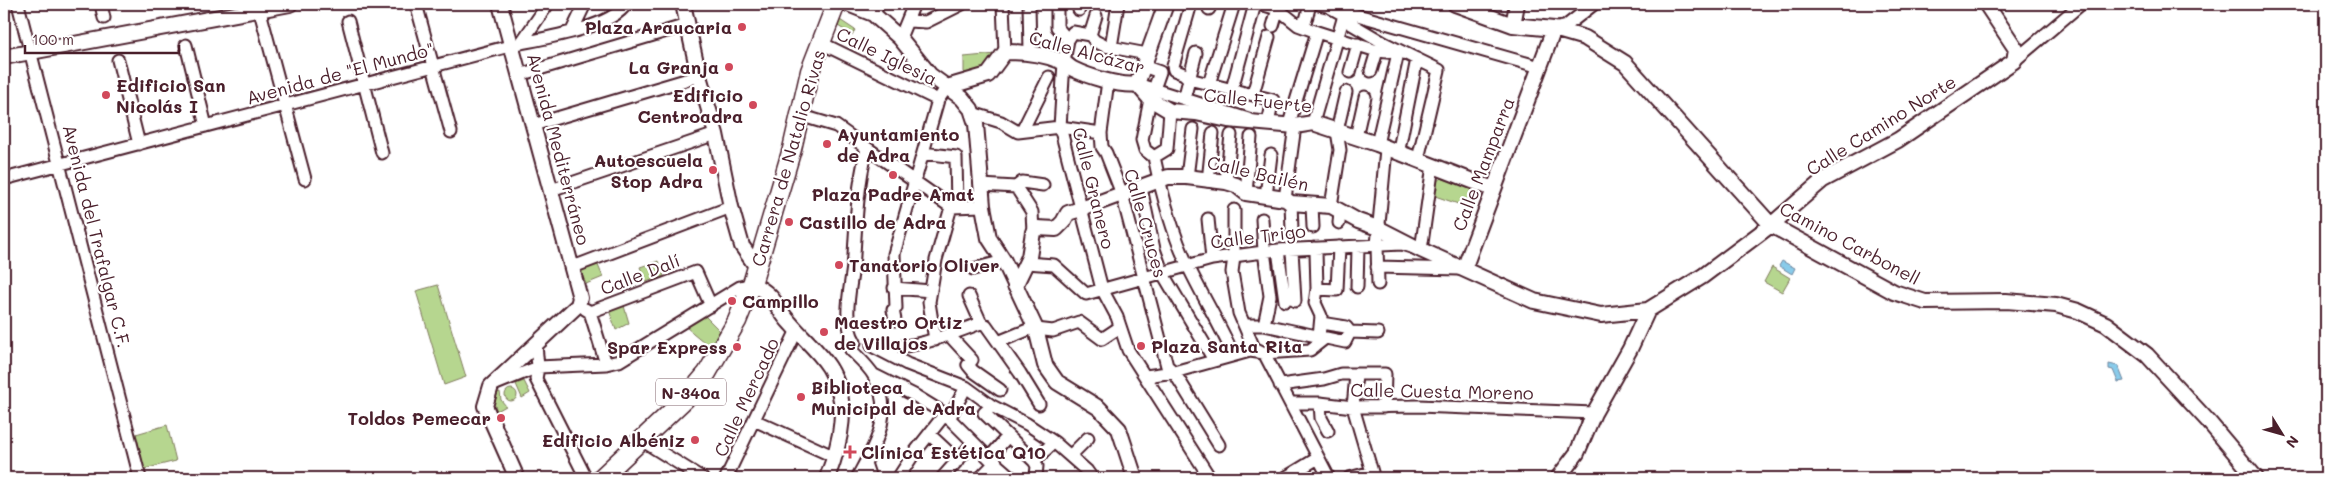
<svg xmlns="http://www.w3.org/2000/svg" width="2330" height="482" font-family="Mali,sans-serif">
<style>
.built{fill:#eeebfa}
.green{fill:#b6d68f;stroke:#807a5d}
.water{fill:#89cbea;stroke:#70869e}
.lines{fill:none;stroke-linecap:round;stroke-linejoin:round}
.minor-casing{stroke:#4a1f2b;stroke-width:15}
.tertiary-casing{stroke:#4a1f2b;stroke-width:18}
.trunk-casing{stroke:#4a1f2b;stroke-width:21}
.minor{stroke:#fff;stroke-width:11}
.tertiary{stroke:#fff;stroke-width:14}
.trunk{stroke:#fff;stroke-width:18}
.poi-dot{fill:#d1495b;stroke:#fff;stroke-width:2}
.labels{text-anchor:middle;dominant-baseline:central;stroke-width:4.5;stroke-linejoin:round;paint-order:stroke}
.shield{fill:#fff;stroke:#80626b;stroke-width:1}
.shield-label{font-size:16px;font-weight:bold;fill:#4a1f2b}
.poi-label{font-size:18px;font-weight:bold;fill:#4a1f2b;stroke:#fff;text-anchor:start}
.street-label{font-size:18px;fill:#4a1f2b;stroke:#fff}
</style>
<rect width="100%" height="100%" fill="#fff"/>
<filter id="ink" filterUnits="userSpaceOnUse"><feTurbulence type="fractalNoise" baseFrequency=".02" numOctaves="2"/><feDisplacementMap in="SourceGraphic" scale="10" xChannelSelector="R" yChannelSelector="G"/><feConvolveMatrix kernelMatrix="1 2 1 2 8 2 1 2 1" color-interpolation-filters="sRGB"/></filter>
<g filter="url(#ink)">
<!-- built -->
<path class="built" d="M1469 4H1506L1500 15Z"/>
<!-- green -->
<path class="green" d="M840 20 855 30 852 35 838 26Z
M996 54 980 73 964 74V57Z
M1441 178 1476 190 1470 208 1435 196 1437 181Z
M658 261 664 276 646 282 640 267Z
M597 263 603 277 586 284 580 270Z
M1772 267 1790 278 1782 292 1764 282Z
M438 285 466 377 444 385 416 291Z
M624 306 629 323 616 330 609 310Z
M703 314 720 331 710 347 687 328Z
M524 381 530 393 522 398 516 384Z
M505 395a6 6 0 1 1 12 0a6 6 0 1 1-12 0Z
M500 392 501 400 506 406 497 411 493 401 496 393Z
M167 425 176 461 144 469 136 434Z"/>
<!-- water -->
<path class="water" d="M1782 261 1795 268 1792 274 1779 266Z
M2109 364 2118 366 2124 381 2118 382 2113 370 2109 369Z"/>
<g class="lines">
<defs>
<path id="minor" d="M18 4 140 478
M101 4 104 18
M258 4 305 179
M416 4 451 132
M1003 4 1005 52
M1029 4 1030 52
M1057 4V27L1068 40 1064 62 1060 127 1102 289 1117 317 1128 350 1210 478
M1191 4 1173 66 1174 70 1184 74 1189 79 1273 100 1268 123
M1260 4 1278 9 1298 25 1317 32 1377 51 1397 53
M1319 4C1332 8 1343 7 1354 14L1540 67
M1331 8 1342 14 1343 19 1384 43 1439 70 1418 159
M1209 9 1211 4
M1079 10 1081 4
M873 14 879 4
M348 21 382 153
M909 21 926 22 962 4
M1298 25 1306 20 1310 4
M1273 26 1278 9
M1554 29 1566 26 1594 4
M572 31 585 4
M1090 35 1096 16
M900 38 914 4
M1068 40 1073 32 1090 35 1095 41 1105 46 1147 54
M521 43 548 4
M821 43 938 100
M186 45 206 126
M1111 47 1118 4
M118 60 139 144
M2014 61 2081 4
M1143 66 1160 72 1154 89
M1371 71 1377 51
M1350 72 1358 44
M519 75 687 25
M1108 81 1101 133 1102 147 1106 153 1122 194 1167 366 1174 372 1219 445
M1137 84 1248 119
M1209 84 1234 4
M1232 89 1255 4
M1253 94 1269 37
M1150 99 1142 140 1145 150 1154 157
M1184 99 1196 53
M1170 111 1167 149 1154 157C1162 194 1172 234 1189 268 1203 297 1220 325 1233 354
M972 113 1001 122 1018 132 1060 127 1101 133
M799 115 836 126 867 148C858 184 856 218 854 255 853 281 840 318 855 342
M1313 123 1345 12
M1289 124 1317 32
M533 125 699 76
M1022 131 1049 77
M1356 137 1365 97
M1377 144 1398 53
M867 148 951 207 983 206
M923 153 956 157 957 207
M1398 154 1417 59
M1187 177 1193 129
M4 179 521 43C546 38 612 27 626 4
M1208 181 1213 133
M1226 182 1231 135
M981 185 1016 187 1032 212 1033 232
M1016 187 1022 182 1043 185
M1141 188 1154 249 1163 274 1214 360
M551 190 716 134
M1246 193 1251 137
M1266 196 1271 155
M1285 199 1295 126
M1291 203 1292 230
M1312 205 1313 227
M1331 206 1340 150 1337 131 1346 92
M1234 210V257L1232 272 1239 313 1254 348 1264 353 1329 478
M1208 219 1212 259
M1262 219 1264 251 1270 296 1264 325
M1339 223 1340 211
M1314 248 1316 252 1317 289 1315 303 1321 316 1319 337
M1278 250 1285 301
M1292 250 1295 301
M1026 263 1054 265 1086 294 1212 259 1278 250 1402 244 1421 250 1433 165
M573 267 731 207
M1377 267 1460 269
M973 269 1004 261
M1378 284 1377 245 1386 149
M1357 287 1358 247
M894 288 931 291
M1317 289 1337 290 1339 247
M969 296 981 323 986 325 1020 373 1039 404
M585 309 590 312 606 364
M590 312 696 272 711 306
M895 320 893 310 896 308 894 254 938 100 947 87
M1321 323 1346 327 1350 332 1378 333
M1245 325H1264L1345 342 1350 332
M1036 329 1053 331 1079 322 1102 339 1120 327
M949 335 972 360 968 365 973 371 1000 390
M935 340 929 302 936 260 951 207
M855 342 851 350C859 358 869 367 874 376 895 415 875 444 857 478
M998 342 1035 327
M536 345 538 367 536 379 586 478
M872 346 907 364 966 387 992 406 1027 424 1054 442 1087 471 1092 478
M878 347C914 350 948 335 981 323
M874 375 914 395 945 414 989 458 1012 478
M1146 376 1174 372 1250 351 1264 353 1310 350 1324 339
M496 384 538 367 606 364 619 361 740 287 752 284
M1280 385 1324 379 1341 374H1385L1384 407
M1290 403H1320L1353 407 1418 406 1594 413
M1320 403 1321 418 1328 431
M992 406 984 413 1034 461
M949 419 966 387
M754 420 835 457
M929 434 958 461
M643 441 702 478
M1070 456 1088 438
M989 458 1008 436
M865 463 870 478
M726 478 797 330
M898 478 915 452 945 414
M942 478 973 443
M980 478 996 462
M1038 478 1036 476 1037 466 1034 461 1054 442
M1285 478 1318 458
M1349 478 1372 472 1353 407 1356 375"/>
<path id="tertiary" d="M500 4 580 298 578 305 491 386 485 406 517 478
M683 4 699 76 716 134 731 207 742 246 756 266
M848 4 873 14 900 38 930 75 962 98 971 109 976 124 983 206 989 238 1004 261 1036 329 1045 365 1057 382 1099 408 1119 429 1135 478
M1455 4 1513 25 1554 29 1585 38 1625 63 1771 225 1894 292 1925 302 2006 301 2056 305 2078 311 2106 324 2147 355 2208 421 2256 478
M1513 25 1517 4
M4 57 290 4
M1137 84 1150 99 1170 111 1196 113 1228 120 1295 126 1313 123 1377 144 1493 189
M1137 84 1166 4
M947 87 988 75 1005 52C1024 52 1045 54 1063 62 1066 63 1069 67 1073 69 1087 76 1121 87 1137 84
M1464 269 1554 29
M752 284C777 296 774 306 791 324 803 338 819 351 829 367 851 402 841 442 827 478
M1015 286 1029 257 1033 232 1037 228 1056 229 1063 222 1068 213 1081 209 1168 177H1187L1226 182 1236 185 1246 193 1285 199 1291 203 1331 206 1358 221 1378 228 1421 250 1534 301 1601 315 1648 310 1703 276 1771 225 1823 180 1898 140 2014 61 2016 49 1986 4
M1558 478 1577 453 1594 413 1630 349 1648 310"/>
<path id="trunk" d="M601 478 685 399 707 373 737 321 752 284 792 149 810 71 836 4"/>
</defs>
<!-- minor casing -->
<use href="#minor" class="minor-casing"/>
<!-- tertiary casing -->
<use href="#tertiary" class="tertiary-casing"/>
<!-- trunk casing -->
<use href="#trunk" class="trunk-casing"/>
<!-- minor -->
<use href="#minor" class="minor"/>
<!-- tertiary -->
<use href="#tertiary" class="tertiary"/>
<!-- trunk -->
<use href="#trunk" class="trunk"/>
</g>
</g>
<!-- markers -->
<g class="poi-dot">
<circle cx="742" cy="27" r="5"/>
<circle cx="729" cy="67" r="5"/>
<circle cx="106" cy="95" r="5"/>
<circle cx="753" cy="105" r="5"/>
<circle cx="827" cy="144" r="5"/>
<circle cx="713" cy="170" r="5"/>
<circle cx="893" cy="175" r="5"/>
<circle cx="789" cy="222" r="5"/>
<circle cx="839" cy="265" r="5"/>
<circle cx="732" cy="301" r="5"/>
<circle cx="824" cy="332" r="5"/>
<circle cx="1141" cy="346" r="5"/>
<circle cx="737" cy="347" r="5"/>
<circle cx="801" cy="397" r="5"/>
<circle cx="501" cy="418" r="5"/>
<circle cx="695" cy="440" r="5"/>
<path d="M847.5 444.5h5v5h5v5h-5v5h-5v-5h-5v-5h5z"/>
</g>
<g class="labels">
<!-- shield labels -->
<rect class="shield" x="656" y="378.5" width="70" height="27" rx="4"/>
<g class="shield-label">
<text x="691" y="392">N-340a</text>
</g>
<!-- poi labels -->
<g class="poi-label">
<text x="732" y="27" text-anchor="end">Plaza Araucaria</text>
<text x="719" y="67" text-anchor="end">La Granja</text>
<text x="116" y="85">Edificio San<tspan x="116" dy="21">Nicolás I</tspan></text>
<text x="743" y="95" text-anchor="end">Edificio<tspan x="743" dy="21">Centroadra</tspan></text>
<text x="837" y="134">Ayuntamiento<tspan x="837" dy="21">de Adra</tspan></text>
<text x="703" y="160" text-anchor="end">Autoescuela<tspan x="703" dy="21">Stop Adra</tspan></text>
<text x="893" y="194" text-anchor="middle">Plaza Padre Amat</text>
<text x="799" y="222">Castillo de Adra</text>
<text x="849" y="265">Tanatorio Oliver</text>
<text x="742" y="301">Campillo</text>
<text x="834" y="322">Maestro Ortiz<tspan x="834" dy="21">de Villajos</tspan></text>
<text x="1151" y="346">Plaza Santa Rita</text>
<text x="727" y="347" text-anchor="end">Spar Express</text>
<text x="811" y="387">Biblioteca<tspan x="811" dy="21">Municipal de Adra</tspan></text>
<text x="491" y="418" text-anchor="end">Toldos Pemecar</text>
<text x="685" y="440" text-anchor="end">Edificio Albéniz</text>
<text x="861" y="452">Clínica Estética Q10</text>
</g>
<!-- street labels -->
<g class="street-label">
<text transform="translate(1087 52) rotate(15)">Calle Alcázar</text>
<text transform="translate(887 56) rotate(26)">Calle Iglesia</text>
<text transform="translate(340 73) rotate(-15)">Avenida de "El Mundo"</text>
<text transform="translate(1258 100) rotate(6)">Calle Fuerte</text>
<text transform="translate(1881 125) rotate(-32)">Calle Camino Norte</text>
<text transform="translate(559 149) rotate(75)">Avenida Mediterráneo</text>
<text transform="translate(788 158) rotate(-74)">Carrera de Natalio Rivas</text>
<text transform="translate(1483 164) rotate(-69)">Calle Mamparra</text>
<text transform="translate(1258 173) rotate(13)">Calle Bailén</text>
<text transform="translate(1094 188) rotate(76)">Calle Granero</text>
<text transform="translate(1146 223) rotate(74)">Calle Cruces</text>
<text transform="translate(97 236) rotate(76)">Avenida del Trafalgar C.F.</text>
<text transform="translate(1258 236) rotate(-7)">Calle Trigo</text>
<text transform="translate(1850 243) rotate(28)">Camino Carbonell</text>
<text transform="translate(640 274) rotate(-21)">Calle Dalí</text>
<text transform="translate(1442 391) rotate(1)">Calle Cuesta Moreno</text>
<text transform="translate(746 397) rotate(-65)">Calle Mercado</text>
</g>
</g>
<!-- margin -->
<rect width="2330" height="482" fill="none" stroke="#fff" stroke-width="20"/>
<rect x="10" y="10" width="2310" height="462" fill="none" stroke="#4a1f2b" stroke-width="2" filter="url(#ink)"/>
<!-- north arrow -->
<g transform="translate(2282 434) rotate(127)" stroke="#ffffff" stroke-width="4" paint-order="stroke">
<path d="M0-4L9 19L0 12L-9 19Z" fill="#4a1f2b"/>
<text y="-8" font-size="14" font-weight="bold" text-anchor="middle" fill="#4a1f2b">N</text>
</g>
<!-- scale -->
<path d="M25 45v8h154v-8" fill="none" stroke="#4a1f2b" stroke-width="2.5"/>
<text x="32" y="45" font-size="15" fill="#4a1f2b" stroke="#ffffff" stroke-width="4" paint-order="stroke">100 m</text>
</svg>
